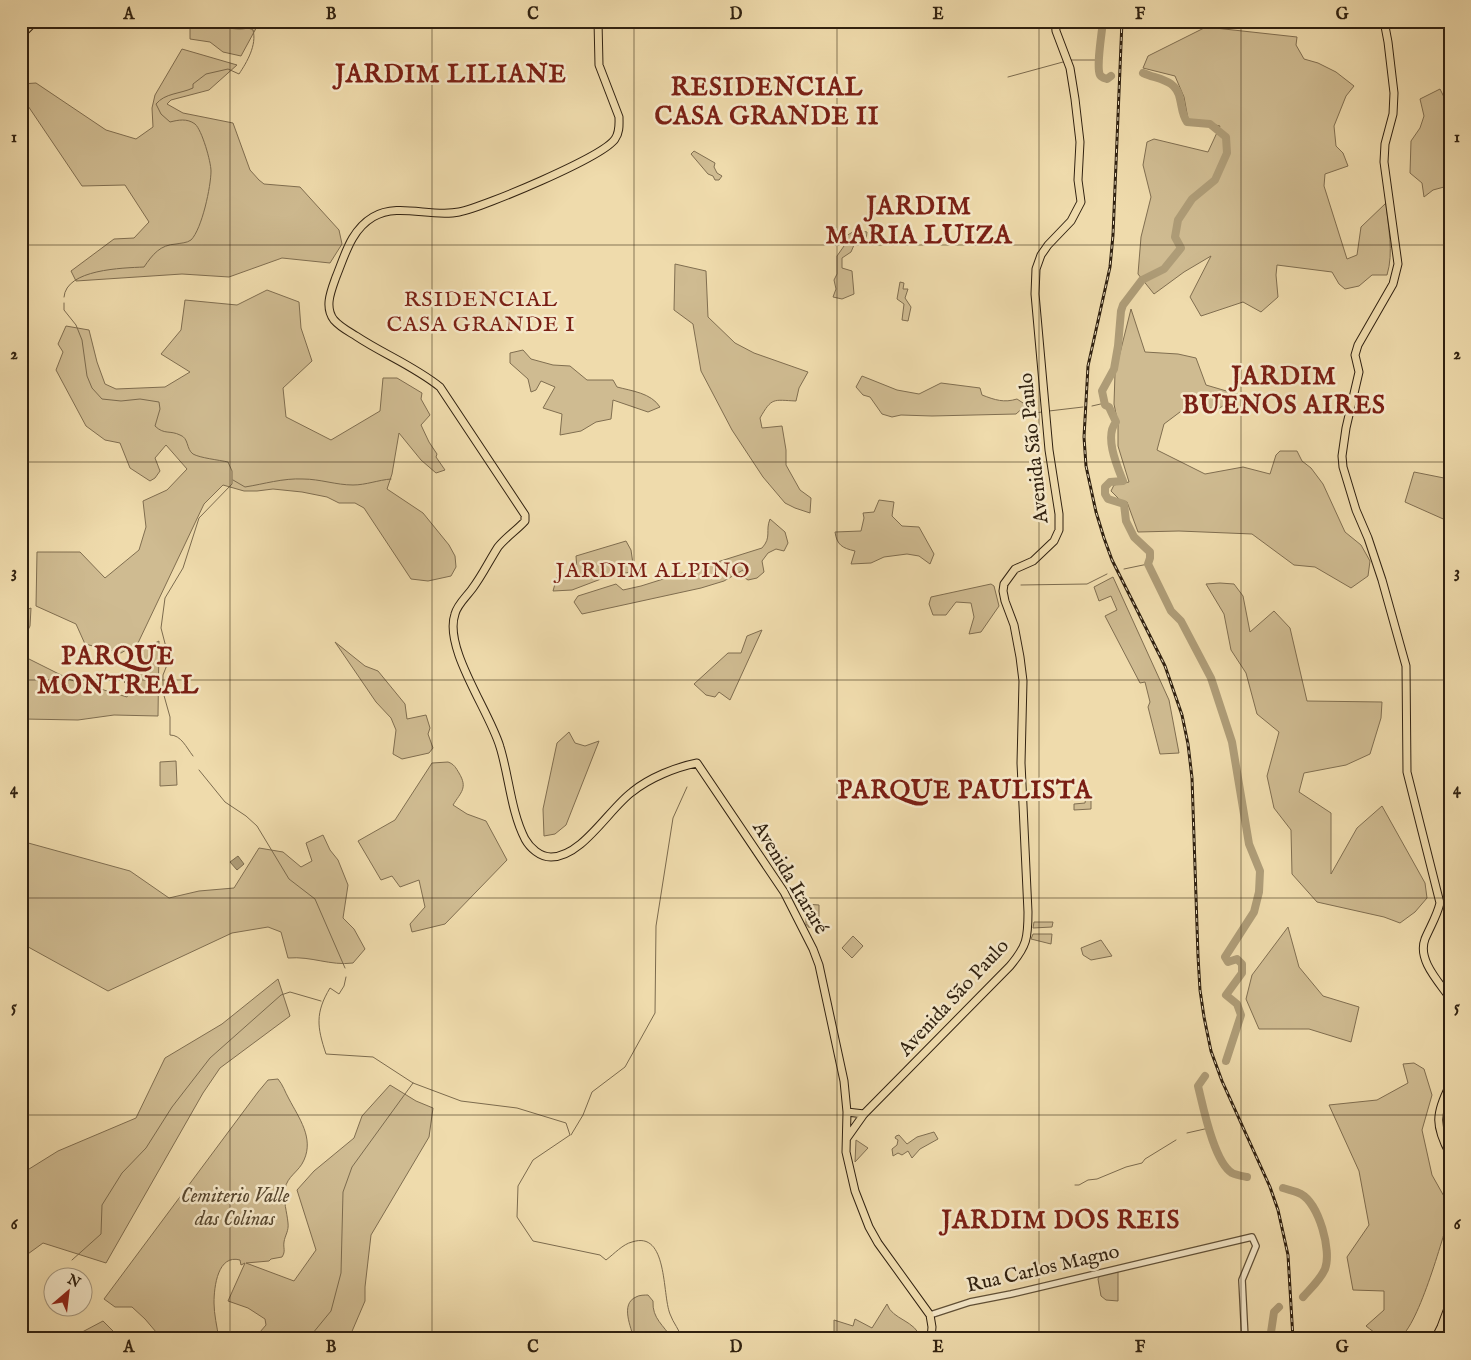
<svg xmlns="http://www.w3.org/2000/svg" width="1471" height="1360" font-family="'IM FELL English',serif">
<style>
.green{fill:#cfbb91;stroke:#806e50}
.water{fill:#ae9c77;stroke:#7c6b4e}
.lines{fill:none;stroke-linecap:round;stroke-linejoin:round}
.stream{stroke:#7c6b4e;stroke-width:1}
.river{stroke:#ae9c77;stroke-width:8}
.minor-casing{stroke:#605037;stroke-width:8}
.major-casing{stroke:#302110;stroke-width:9}
.minor{stroke:#f5e8c9;stroke-width:5.5}
.major{stroke:#efdbac;stroke-width:7}
.rail-casing{stroke:#302110;stroke-width:3}
.rail{stroke:#f5e8c9;stroke-width:1;stroke-dasharray:4;stroke-linecap:butt}
.grid{fill:none;stroke:#302110;stroke-width:1;stroke-opacity:0.55}
.labels{text-anchor:middle;dominant-baseline:central;stroke-width:5;stroke-linejoin:round;paint-order:stroke}
.street-label{font-size:20px;fill:#302110;stroke:#f5e8c9}
.park-label{font-size:20px;font-style:italic;fill:#584830;stroke:#f5e8c9}
.quarter-label{font-size:22px;letter-spacing:1px;fill:#7a1f14;stroke:#f5e8c9}
.district-label{font-size:25px;font-weight:bold;letter-spacing:1px;fill:#7a1f14;stroke:#f5e8c9}
.neatline{fill:none;stroke:#302110;stroke-width:2}
.grid-label{font-size:16px;text-anchor:middle;font-weight:bold;fill:#302110}
</style>
<rect width="100%" height="100%" fill="#efdbac"/>
<filter id="stains"><feTurbulence type="fractalNoise" baseFrequency=".004" numOctaves="4"/><feColorMatrix values="0 0 0 0 .2 0 0 0 0 .09 0 0 0 0 .02 0 0 0 .5 -.17"/></filter>
<radialGradient id="worn" r=".72"><stop offset=".6" stop-color="#630" stop-opacity="0"/><stop offset="1" stop-color="#630" stop-opacity=".3"/></radialGradient>
<!-- green -->
<path class="green" d="M188 21H260L241 56 223 52 210 42 190 39V26Z
M1206 27 1297 37 1296 45 1304 59 1318 63 1336 72 1354 86 1346 96 1334 126 1336 146 1343 153 1348 166 1325 174 1324 186 1347 259 1357 255 1361 227 1386 203C1388 227 1394 252 1387 275H1372L1359 286 1345 289 1339 284 1332 272 1277 265 1276 275 1278 297 1261 312 1243 302 1201 316 1190 297 1211 256 1184 272 1154 294 1138 274 1141 237 1151 197 1143 165 1147 142 1154 139 1208 152 1220 126 1188 119 1184 97 1175 76 1143 68 1148 56Z
M182 49 237 65 209 90 171 100 167 104 183 113 233 123 250 170 259 180 264 184 300 187 339 230 342 244 330 263 282 258 229 277 182 274 76 281 71 271 114 239 134 238 149 222 125 185 82 186 24 100 21 93V84L36 83 106 130 136 139 153 127 152 108 155 95Z
M1440 89 1445 99 1450 100V195L1444 187 1433 190 1424 197 1422 183 1410 173 1411 141 1420 128 1424 116 1420 99Z
M694 151 715 163 714 167 717 173 722 176 719 180H715L713 176 708 174 691 154Z
M856 230 867 232 866 241 854 245 851 252 842 258V268L852 271 854 294 842 299 833 297 836 289 834 280 837 274V256L844 246 840 241 841 239Z
M675 264 706 271 708 317 735 343 754 353 808 372 799 388 796 401C773 400 772 397 760 418L762 428 782 426 786 450V465L800 490 811 498 810 513 795 508 785 503 763 477 732 430 701 371 693 324 674 310Z
M900 282 904 283 903 289H908L905 298 911 307 908 321 902 320 904 304 897 299Z
M267 290 299 302 301 328 312 361 283 388 286 417 331 440 380 411 383 378H397L422 393 421 399 430 415 421 425 429 442 437 454 436 457 445 470 436 473 421 460 399 433 392 474 387 489 423 513 449 545 455 556 456 567 451 576 428 581 411 579 364 508 355 503H339L327 497 302 492 273 489 257 491H244L223 485 204 504 138 643 121 653 85 644 76 624 36 606 37 552H80L105 578 139 550 146 527 143 501 167 490 187 469 166 445 155 458 160 471 155 478 150 481 130 468 120 443 105 440 86 426 56 370 63 352 58 344 66 326 89 330 97 362 105 384 116 389 165 387 190 372 161 354 181 330 185 300 237 305Z
M1131 309 1145 352 1178 354 1196 358 1206 385 1240 395 1218 409 1188 406 1164 424 1157 450 1205 474 1243 467 1270 474 1276 455 1280 451H1297L1302 461 1311 468 1323 484 1345 532 1361 545 1370 561 1368 576 1351 588 1315 567 1294 565 1252 534 1179 531 1138 532 1127 502 1120 500 1111 491 1114 485 1129 482 1118 446V424L1114 404 1115 373Z
M523 350 531 359 553 365 570 366 587 380H613L617 387C632 391 651 393 660 407L648 412 613 400 611 419 596 422 581 431 560 435 562 414 543 408 555 387 541 381 536 390 531 392 528 379 510 363V353Z
M862 376 897 390 919 394 941 383 980 388 982 395C995 400 1004 403 1017 399L1026 405 1016 414 932 416 901 415 892 417 882 414 870 397 863 395 856 387Z
M1414 472 1444 478 1450 477V522L1405 502Z
M879 500 894 502 892 516 902 526 919 527 934 554 930 564 919 556 907 554 884 557 871 563 851 564 855 551C842 548 837 545 835 532L861 531 864 518 863 513 874 512Z
M21 508 24 509 25 550H21Z
M770 519 785 532 788 543 784 551 776 549 768 553 762 561 764 572 757 578 748 580 745 578 743 570 724 581 701 588 582 614 574 602 578 596 616 584 623 590 641 586 762 548C772 537 765 531 770 519Z
M626 541 631 550 634 571 601 579 572 590 553 591 557 577 569 576 577 570 576 556Z
M1113 577 1169 700 1179 753 1160 754 1148 707 1150 702 1145 682 1140 683 1105 616 1117 610 1111 596 1099 601 1094 587Z
M1220 583 1234 584 1243 596 1250 632 1274 611 1290 628 1307 701 1382 702 1381 718 1370 754 1346 765 1304 773 1299 792 1331 813V874L1357 828 1382 806 1425 883 1427 898 1415 912 1400 923 1384 917 1317 902 1292 874 1291 830 1274 808 1267 776 1279 732 1257 714 1246 673 1231 650 1224 614 1206 584Z
M991 584 994 586 999 606 981 632 969 634 974 617 971 603 956 602 946 615H933L929 604 931 597Z
M31 608 30 626 21 644V612Z
M762 630 730 700 719 692 715 697 706 695 694 684 728 653H741L747 636Z
M159 641 158 716 114 715 78 720 24 719 21 723V655L71 680 127 697 131 688 124 682 140 672 143 649Z
M335 642 365 666 378 671 405 704 407 719 426 715 430 728 428 734 433 748 429 753 402 759 393 754 396 730 391 718 376 702Z
M569 732 575 743 585 746 599 741 566 825 555 834 544 836 543 809 557 743Z
M176 761 177 785 160 786V762Z
M448 762C454 764 456 768 459 773 468 788 461 792 453 805L467 814 486 821 507 860 445 924 412 932 410 924 425 907 419 880 400 887 392 876 381 880 358 841 395 820 432 763Z
M1086 796 1091 797V809L1074 810V804L1085 803Z
M323 835 330 850 338 860 348 885 343 918 354 929 365 949 353 963C330 966 312 956 288 958L281 932 268 927 232 933 108 991 21 943V841L130 871 169 898 199 891 234 888 259 848 283 852 301 867 312 861 306 843Z
M806 904 819 905V928L808 927V925H806Z
M1034 922H1053L1052 927 1033 928Z
M1288 927 1299 967 1323 996 1359 1007 1351 1042 1309 1029H1259L1246 999 1252 975Z
M1033 934H1052L1051 944 1031 939Z
M853 936 863 946 852 958 842 948Z
M1101 940 1112 956 1091 960 1083 955 1081 948Z
M278 979 290 1016 220 1068 203 1093 106 1263 43 1243 21 1259V1174L58 1151 136 1118 165 1058 222 1024Z
M1414 1063 1424 1069 1432 1095 1422 1130 1432 1175 1450 1207V1214C1443 1236 1417 1333 1397 1339 1385 1342 1375 1333 1366 1326L1384 1310V1291L1353 1290 1347 1257 1369 1225 1359 1171 1329 1105 1377 1100 1408 1083 1403 1064Z
M278 1079C283 1085 285 1092 289 1099 299 1118 314 1138 304 1160 299 1172 287 1176 285 1189 283 1201 287 1212 288 1223 289 1231 285 1235 284 1242 283 1248 286 1251 282 1257L271 1259 269 1261 246 1263 294 1281 316 1250 297 1190 314 1171 354 1138 362 1116 390 1085 416 1101 433 1108 429 1137 371 1235 365 1287V1301L350 1336H332L331 1339H254L266 1325 265 1319 248 1308 228 1301 245 1263 241 1265 240 1260C218 1254 214 1286 214 1303 214 1314 217 1327 219 1339H162L145 1319 132 1307H115L104 1299 258 1092 268 1080Z
M934 1132 938 1139 920 1149 912 1158 908 1151 902 1155 898 1153 893 1156 892 1149 897 1145 898 1140 895 1138 896 1136 899 1135 907 1144 917 1137Z
M856 1140 868 1148 855 1162Z
M1109 1272H1118V1301L1106 1300 1101 1296 1098 1279 1100 1275Z
M648 1295 653 1301C652 1319 664 1325 672 1339H634C631 1327 620 1304 636 1297 639 1295 645 1295 648 1295Z
M887 1304C892 1320 916 1320 921 1339H851L849 1337 834 1333V1320L853 1326 855 1319 872 1328Z
M103 1321 116 1334 118 1339H69Z"/>
<!-- water -->
<path class="water" d="M238 856 244 864 237 870 230 862Z"/>
<g class="lines">
<!-- stream -->
<path class="stream" d="M1071 60H1100
M1008 77 1063 62
M64 297C66 269 123 268 144 267 153 254 160 245 176 244 181 243 187 243 191 240 202 229 211 186 211 171 211 162 202 130 195 124 187 118 178 120 170 122L161 114 156 104C165 93 180 94 193 88V84L206 74 228 69 239 74C247 62 257 45 253 30 248 27 246 29 240 29 231 29 221 27 215 21
M64 303V310L76 325 82 340 87 376 92 388 102 399 121 401 140 399 159 402 160 409 155 426C164 435 170 430 180 435 189 438 186 449 193 454 200 458 219 460 228 462L232 471V484L199 518 183 568 165 598 161 628 168 655 167 665 163 675V692L170 717V735C181 735 186 747 193 756
M1092 406 1105 403
M1049 411 1083 407
M1034 413 1042 412
M233 480 245 487C264 484 283 478 303 479 320 479 336 485 353 485 366 485 378 480 391 479
M1124 569 1148 564
M1021 585 1087 584 1107 574
M199 770 225 802 246 816 257 826 289 879 315 899 345 968
M346 977 344 986 339 994 330 988C315 1013 317 1027 326 1054L373 1057 413 1083 461 1101 517 1108 566 1123 570 1135 533 1160 518 1186 517 1217 533 1241 600 1255 606 1260C614 1254 623 1244 632 1242 668 1230 662 1294 670 1314 673 1323 680 1330 682 1339
M1187 1133 1209 1128
M571 1135 583 1115 592 1092 625 1067 655 1013 656 926 673 818 687 787
M1075 1185H1079L1088 1180 1097 1179 1126 1167 1142 1163 1145 1159 1176 1140
M72 1260 101 1234 102 1205 122 1173 146 1148 172 1107 210 1058 281 995 290 992 321 1001
M308 1339 331 1311 341 1273 343 1192 352 1167 413 1083"/>
<!-- river -->
<path class="river" d="M1103 21C1102 32 1096 67 1100 75 1102 78 1104 78 1107 79L1111 76
M1143 73C1159 80 1176 79 1180 99 1182 107 1182 115 1187 122L1210 124 1226 137 1227 153 1215 180 1192 199 1178 220 1175 237 1181 248 1164 269 1142 280 1123 305 1121 311 1118 346 1114 369 1102 391 1105 405 1109 407 1116 422C1104 436 1117 466 1123 481L1110 482 1105 487V494L1108 499 1124 504 1126 521 1134 537 1150 552V558L1148 564 1171 611 1181 621 1211 678 1232 742 1249 844 1260 871 1259 892 1254 912 1225 957 1228 962 1237 959 1242 964V973L1226 995 1237 1004 1241 1015 1226 1061
M1205 1076 1198 1086C1203 1106 1214 1162 1232 1173 1236 1175 1242 1176 1247 1177
M1283 1188C1289 1190 1296 1191 1301 1194 1319 1204 1332 1251 1325 1269 1320 1280 1311 1288 1303 1297
M1270 1339 1274 1312 1279 1307"/>
<defs>
<path id="minor" d="M930 1315 970 1302 1011 1294 1252 1237 1256 1246 1242 1280 1245 1339"/>
<path id="major" d="M598 21 599 65 619 117C619 124 620 132 615 139 603 157 484 207 459 212 431 218 398 202 373 217 351 230 345 255 336 277 331 291 324 307 334 320 340 327 348 331 356 336 383 354 414 366 440 387L525 515V521C517 530 506 537 498 547 489 561 482 576 472 589 467 596 457 605 455 614 443 648 490 712 500 747 509 776 511 812 525 839 530 848 540 857 551 857 582 857 609 809 632 792 649 778 676 767 697 763L784 892 813 949 819 965 844 1081 847 1112 846 1152 855 1191 869 1227 878 1243 930 1315 932 1327 931 1339
M1384 21 1388 42 1394 93 1393 114 1385 144 1384 162 1398 264 1393 284 1358 345 1355 355 1359 372 1346 428 1342 456 1343 467 1356 510 1368 538 1382 580 1406 666 1407 772 1440 903C1437 916 1430 927 1425 939 1417 960 1439 982 1450 998
M21 35 35 21
M1450 1085C1435 1114 1435 1126 1450 1154
M847 1112 864 1114
M847 1138 864 1114 1010 966C1027 946 1028 938 1028 912L1021 763 1023 681 1020 657 1014 625 1005 601 1003 591 1004 584 1015 569 1033 561 1054 541 1059 530V514L1049 450 1035 294 1036 269 1041 255 1048 245 1071 221 1081 202 1078 180 1080 142 1075 99 1070 68 1056 31 1055 21
M1435 1339 1441 1327 1450 1303"/>
</defs>
<!-- minor casing -->
<use href="#minor" class="minor-casing"/>
<!-- major casing -->
<use href="#major" class="major-casing"/>
<!-- minor -->
<use href="#minor" class="minor"/>
<!-- major -->
<use href="#major" class="major"/>
<defs>
<path id="rail" d="M1122 21 1113 235 1110 267 1088 366 1084 437 1086 466 1096 512 1104 538 1112 560 1165 666 1182 715 1188 744 1192 778 1198 956 1200 990 1204 1017 1211 1051 1222 1081 1270 1187 1278 1210 1288 1255 1293 1339"/>
</defs>
<!-- rail casing -->
<use href="#rail" class="rail-casing"/>
<!-- rail -->
<use href="#rail" class="rail"/>
</g>
<!-- grid -->
<path class="grid" d="M230 21V1339M432 21V1339M634 21V1339M837 21V1339M1039 21V1339M1241 21V1339M21 245H1450M21 462H1450M21 680H1450M21 898H1450M21 1115H1450"/>
<g class="labels">
<!-- street labels -->
<g class="street-label">
<text transform="translate(1034 448) rotate(-96)">Avenida São Paulo</text>
<text transform="translate(790 878) rotate(59)">Avenida Itararé</text>
<text transform="translate(954 998) rotate(-47)">Avenida São Paulo</text>
<text transform="translate(1043 1269) rotate(-13)">Rua Carlos Magno</text>
</g>
<!-- park labels -->
<g class="park-label">
<text x="235" y="1196">Cemiterio Valle<tspan x="235" dy="23">das Colinas</tspan></text>
</g>
<!-- quarter labels -->
<g class="quarter-label">
<text x="481" y="300">RSIDENCIAL<tspan x="481" dy="25">CASA GRANDE I</tspan></text>
<text x="653" y="571">JARDIM ALPINO</text>
</g>
<!-- district labels -->
<g class="district-label">
<text x="451" y="75">JARDIM LILIANE</text>
<text x="767" y="88">RESIDENCIAL<tspan x="767" dy="29">CASA GRANDE II</tspan></text>
<text x="919" y="207">JARDIM<tspan x="919" dy="29">MARIA LUIZA</tspan></text>
<text x="1284" y="377">JARDIM<tspan x="1284" dy="29">BUENOS AIRES</tspan></text>
<text x="118" y="657">PARQUE<tspan x="118" dy="29">MONTREAL</tspan></text>
<text x="965" y="791">PARQUE PAULISTA</text>
<text x="1061" y="1221">JARDIM DOS REIS</text>
</g>
</g>
<!-- margin -->
<rect width="1471" height="1360" fill="none" stroke="#efdbac" stroke-width="55"/>
<!-- north arrow -->
<g transform="translate(68 1292) rotate(28)"><circle r="24" fill="#f5e8c9" stroke="#a6987f"/>
<path d="M0-4L9 19L0 12L-9 19Z" fill="#8f2418"/>
<text y="-8" font-size="14" font-weight="bold" text-anchor="middle" fill="#302110">N</text>
</g>
<rect x="28" y="28" width="1416" height="1304" class="neatline"/>
<g class="grid-label">
<text x="129" y="19">A</text>
<text x="331" y="19">B</text>
<text x="533" y="19">C</text>
<text x="736" y="19">D</text>
<text x="938" y="19">E</text>
<text x="1140" y="19">F</text>
<text x="1342" y="19">G</text>
<text x="14" y="142">1</text>
<text x="1457" y="142">1</text>
<text x="14" y="359">2</text>
<text x="1457" y="359">2</text>
<text x="14" y="577">3</text>
<text x="1457" y="577">3</text>
<text x="14" y="794">4</text>
<text x="1457" y="794">4</text>
<text x="14" y="1012">5</text>
<text x="1457" y="1012">5</text>
<text x="14" y="1229">6</text>
<text x="1457" y="1229">6</text>
<text x="129" y="1352">A</text>
<text x="331" y="1352">B</text>
<text x="533" y="1352">C</text>
<text x="736" y="1352">D</text>
<text x="938" y="1352">E</text>
<text x="1140" y="1352">F</text>
<text x="1342" y="1352">G</text>
</g>
<rect width="100%" height="100%" filter="url(#stains)"/>
<rect width="100%" height="100%" fill="url(#worn)"/>
</svg>
